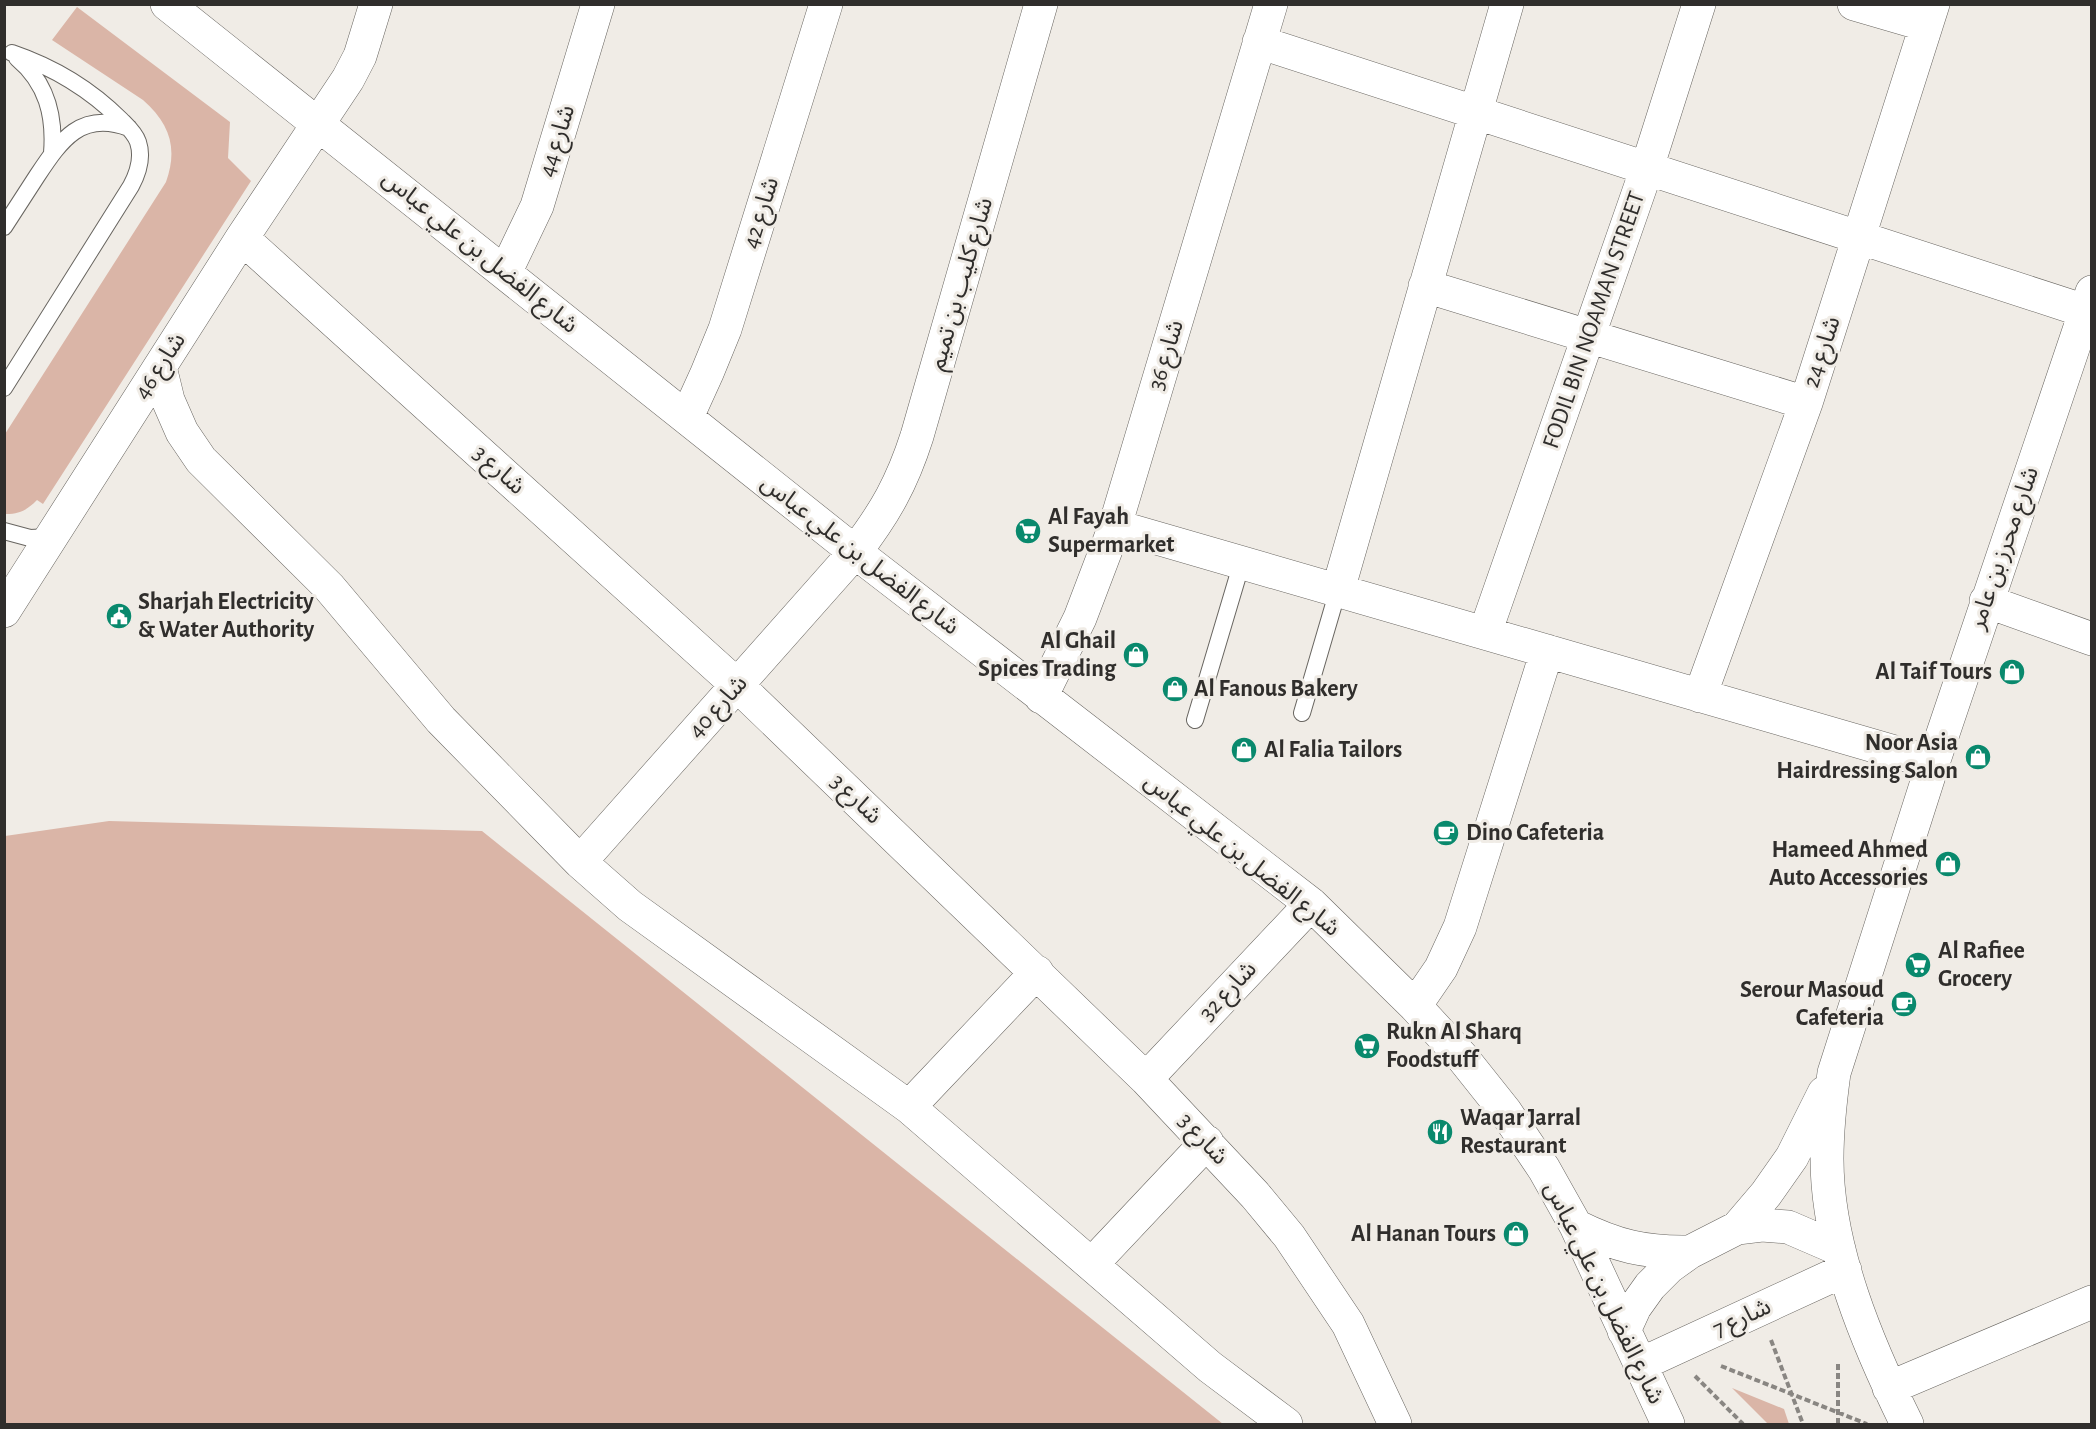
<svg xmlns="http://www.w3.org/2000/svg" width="2096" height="1429" font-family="'Alegreya Sans','Noto Sans Arabic',sans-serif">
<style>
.green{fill:#dab5a7}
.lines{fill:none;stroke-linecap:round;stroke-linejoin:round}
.service-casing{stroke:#686560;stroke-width:18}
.minor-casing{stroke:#686560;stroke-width:34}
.path{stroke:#898682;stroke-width:4;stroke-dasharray:6 3;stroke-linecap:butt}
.service{stroke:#fff;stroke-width:16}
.minor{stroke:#fff;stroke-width:33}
.labels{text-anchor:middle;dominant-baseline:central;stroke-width:6;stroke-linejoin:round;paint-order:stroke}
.street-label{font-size:24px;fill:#302e2c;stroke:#f0ece6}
.poi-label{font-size:24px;font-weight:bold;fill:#302e2c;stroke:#f0ece6;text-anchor:start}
</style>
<rect width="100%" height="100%" fill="#f0ece6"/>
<!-- green -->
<path class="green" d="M77 7 230 122 228 158 251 181 43 504 37 500C27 510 20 514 6 514L4 513 5 434 166 182C178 148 170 124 143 100L52 40Z
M109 821 482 831 1223 1424H5V836Z
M1732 1388 1784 1409 1789 1424H1768Z"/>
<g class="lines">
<defs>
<path id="service" d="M17 58C47 83 55 116 52 153
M4 227C15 210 26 193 37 176 61 140 81 110 129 128
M4 388 131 186C138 173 143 157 138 142 135 133 127 126 121 120 90 89 53 67 12 53
M4 531 30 538 51 537
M1302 713 1338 590
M1195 720 1242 562"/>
<path id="minor" d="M167 4 855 552 1311 904 1415 1006 1462 1057 1505 1111 1544 1169 1576 1226 1668 1424
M1854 4 1926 25
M1259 42 2085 311
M242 238 737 685 1146 1079 1255 1195 1289 1236 1348 1324 1395 1424
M505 273 537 206 598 4
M1425 286 1806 403
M160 367 168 400 182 432 201 460 329 587 441 720 580 862 630 906 909 1107 1210 1367 1286 1424
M687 417 707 373 725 329 826 4
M1115 526 1933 763
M1338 590 1507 4
M1986 601 2092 639
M4 611 242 238 348 79 360 56 376 4
M1485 633 1647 168 1699 4
M1700 696 1806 403 1933 4
M1041 697 1080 618 1115 526 1271 4
M580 862 855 552C885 513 902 483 917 436L1041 4
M1415 1006 1441 968 1460 927 1547 651
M1146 1079 1311 904
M909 1107 1037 972
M1576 1226C1616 1246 1645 1253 1690 1252
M1737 1228 1766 1194 1792 1157 1824 1093
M1092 1264 1207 1142
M1624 1331 1635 1307 1650 1286 1669 1267 1690 1252 1737 1228 1762 1225 1788 1227 1839 1249
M1639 1365 1845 1270
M1889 1388 2092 1302
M1907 1424C1868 1345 1827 1249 1827 1159 1827 1130 1830 1102 1834 1073L1933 763 2092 292"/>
</defs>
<!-- service casing -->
<use href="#service" class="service-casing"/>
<!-- minor casing -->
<use href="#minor" class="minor-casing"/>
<!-- path -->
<path class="path" d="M1771 1340 1803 1424
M1721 1366 1867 1424
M1695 1376 1743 1424
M1838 1424V1361"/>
<!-- service -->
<use href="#service" class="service"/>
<!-- minor -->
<use href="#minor" class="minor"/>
</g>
<!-- icons -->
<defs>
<symbol id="supermarket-disc" viewBox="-11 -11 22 22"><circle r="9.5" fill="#09896d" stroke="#f0ece6"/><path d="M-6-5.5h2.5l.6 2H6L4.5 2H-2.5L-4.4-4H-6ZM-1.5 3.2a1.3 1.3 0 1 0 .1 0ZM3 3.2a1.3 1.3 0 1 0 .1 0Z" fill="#fff"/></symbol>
<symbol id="civic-disc" viewBox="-11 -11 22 22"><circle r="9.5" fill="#09896d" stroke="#f0ece6"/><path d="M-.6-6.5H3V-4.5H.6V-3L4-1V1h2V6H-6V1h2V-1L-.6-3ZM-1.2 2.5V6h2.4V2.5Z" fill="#fff"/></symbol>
<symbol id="shop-disc" viewBox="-11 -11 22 22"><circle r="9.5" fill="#09896d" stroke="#f0ece6"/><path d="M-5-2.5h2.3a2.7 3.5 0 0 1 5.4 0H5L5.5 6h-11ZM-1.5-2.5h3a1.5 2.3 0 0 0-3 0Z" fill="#fff"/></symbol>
<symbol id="cafe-disc" viewBox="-11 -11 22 22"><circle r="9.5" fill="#09896d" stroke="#f0ece6"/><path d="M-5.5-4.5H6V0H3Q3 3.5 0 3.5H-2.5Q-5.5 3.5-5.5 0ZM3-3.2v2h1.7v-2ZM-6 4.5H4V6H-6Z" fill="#fff"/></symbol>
<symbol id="restaurant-disc" viewBox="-11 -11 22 22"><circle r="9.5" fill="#09896d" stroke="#f0ece6"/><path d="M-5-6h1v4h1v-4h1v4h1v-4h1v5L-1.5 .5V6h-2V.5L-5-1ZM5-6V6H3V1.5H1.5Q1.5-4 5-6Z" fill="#fff"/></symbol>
</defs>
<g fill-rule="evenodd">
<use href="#supermarket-disc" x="1013" y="516" width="30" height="30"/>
<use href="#civic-disc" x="104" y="601" width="30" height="30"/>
<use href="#shop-disc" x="1121" y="640" width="30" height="30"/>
<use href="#shop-disc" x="1997" y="657" width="30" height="30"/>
<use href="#shop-disc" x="1160" y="674" width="30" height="30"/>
<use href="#shop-disc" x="1229" y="735" width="30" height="30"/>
<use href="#shop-disc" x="1963" y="742" width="30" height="30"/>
<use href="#cafe-disc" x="1431" y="818" width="30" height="30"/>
<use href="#shop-disc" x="1933" y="849" width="30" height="30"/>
<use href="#supermarket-disc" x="1903" y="950" width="30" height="30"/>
<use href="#cafe-disc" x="1889" y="989" width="30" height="30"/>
<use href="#supermarket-disc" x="1352" y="1031" width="30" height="30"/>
<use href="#restaurant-disc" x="1425" y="1117" width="30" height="30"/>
<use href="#shop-disc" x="1501" y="1219" width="30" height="30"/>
</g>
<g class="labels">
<!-- street labels -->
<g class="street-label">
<text transform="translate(557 141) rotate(-73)">شارع 44</text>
<text transform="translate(761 213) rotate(-73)">شارع 42</text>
<text transform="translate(480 252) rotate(39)">شارع الفضل بن علي عباس</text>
<text transform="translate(961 284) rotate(-74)">شارع كليب بن تميم</text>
<text transform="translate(1594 320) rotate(-71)">FODIL BIN NOAMAN STREET</text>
<text transform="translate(1822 352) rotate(-72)">شارع 24</text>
<text transform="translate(1166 355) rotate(-73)">شارع 36</text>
<text transform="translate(160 366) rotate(-57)">شارع 46</text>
<text transform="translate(499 470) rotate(42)">شارع 3</text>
<text transform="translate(2004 548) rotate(-71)">شارع محرز بن عامر</text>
<text transform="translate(860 555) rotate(38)">شارع الفضل بن علي عباس</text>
<text transform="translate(718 707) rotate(-48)">شارع 40</text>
<text transform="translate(856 799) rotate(44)">شارع 3</text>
<text transform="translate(1242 855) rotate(39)">شارع الفضل بن علي عباس</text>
<text transform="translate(1228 991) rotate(-47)">شارع 32</text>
<text transform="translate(1203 1139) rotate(47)">شارع 3</text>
<text transform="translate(1604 1293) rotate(64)">شارع الفضل بن علي عباس</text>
<text transform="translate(1742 1318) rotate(-25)">شارع 7</text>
</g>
<!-- poi labels -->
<g class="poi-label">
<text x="1048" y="517">Al Fayah<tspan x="1048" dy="28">Supermarket</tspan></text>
<text x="138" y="602">Sharjah Electricity<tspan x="138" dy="28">&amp; Water Authority</tspan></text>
<text x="1116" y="641" text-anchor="end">Al Ghail<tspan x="1116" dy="28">Spices Trading</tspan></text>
<text x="1992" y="672" text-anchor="end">Al Taif Tours</text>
<text x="1194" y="689">Al Fanous Bakery</text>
<text x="1958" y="743" text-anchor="end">Noor Asia<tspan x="1958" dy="28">Hairdressing Salon</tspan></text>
<text x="1264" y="750">Al Falia Tailors</text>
<text x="1466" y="833">Dino Cafeteria</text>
<text x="1928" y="850" text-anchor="end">Hameed Ahmed<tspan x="1928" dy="28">Auto Accessories</tspan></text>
<text x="1938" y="951">Al Rafiee<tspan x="1938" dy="28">Grocery</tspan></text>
<text x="1884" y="990" text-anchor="end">Serour Masoud<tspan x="1884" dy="28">Cafeteria</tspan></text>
<text x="1386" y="1032">Rukn Al Sharq<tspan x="1386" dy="28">Foodstuff</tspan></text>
<text x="1460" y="1118">Waqar Jarral<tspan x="1460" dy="28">Restaurant</tspan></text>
<text x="1496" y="1234" text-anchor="end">Al Hanan Tours</text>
</g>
</g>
<!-- border -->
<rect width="2096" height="1429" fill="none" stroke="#302e2c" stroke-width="12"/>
</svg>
